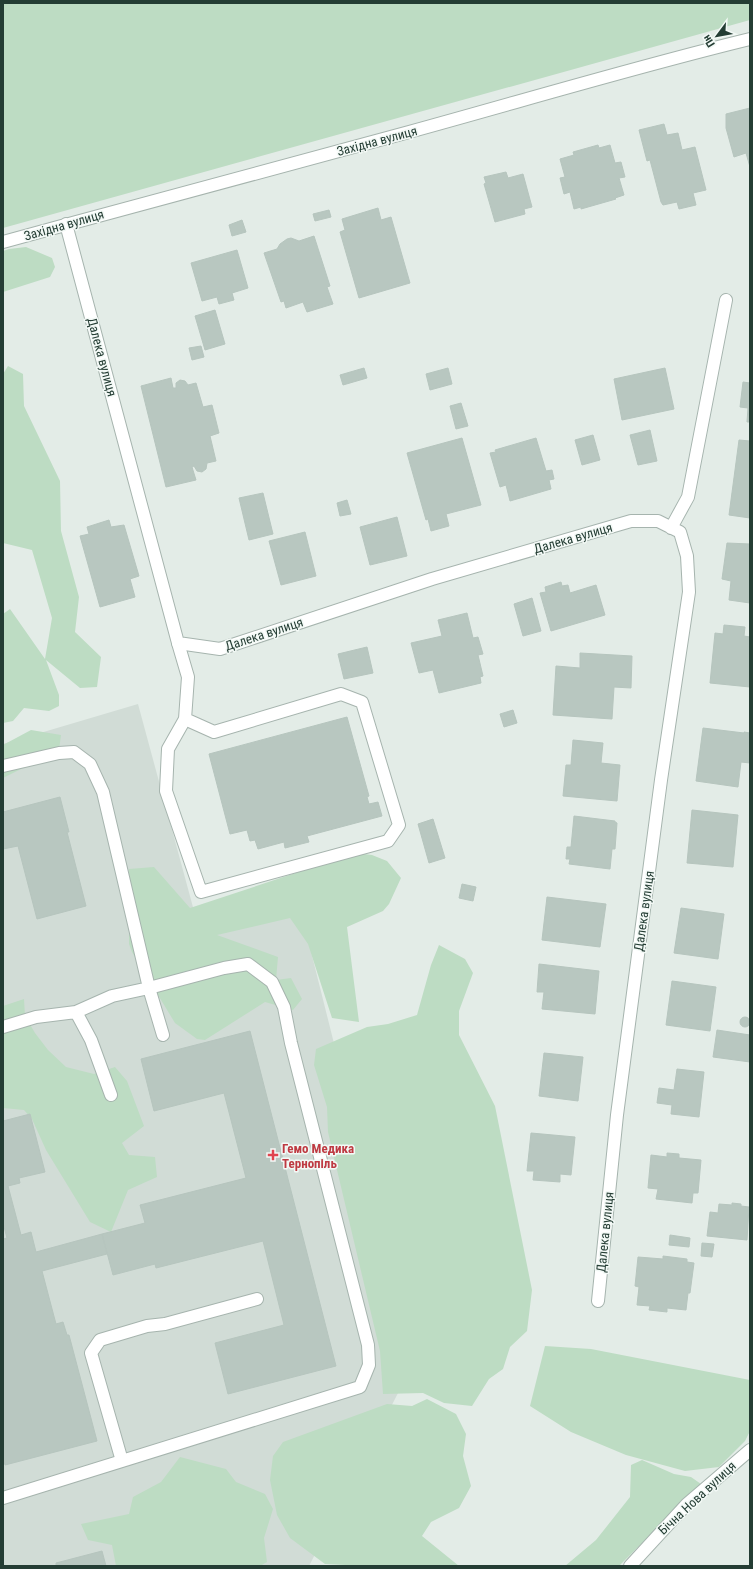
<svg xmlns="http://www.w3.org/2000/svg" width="753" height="1569" font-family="'Roboto Condensed',sans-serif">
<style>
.built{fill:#d1dcd6}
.green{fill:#bddcc3}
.building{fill:#b8c7c0;stroke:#b6c5be}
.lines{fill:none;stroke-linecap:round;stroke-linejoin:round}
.service-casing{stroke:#a6b4ae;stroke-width:14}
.minor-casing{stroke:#a6b4ae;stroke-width:14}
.service{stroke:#fff;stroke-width:12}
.minor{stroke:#fff;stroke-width:12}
.health-dot{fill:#e0444e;stroke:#f3f9f6;stroke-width:1.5}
.labels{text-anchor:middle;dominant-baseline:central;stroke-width:3;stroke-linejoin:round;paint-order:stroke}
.street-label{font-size:13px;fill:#243d34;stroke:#f3f9f6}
.health-label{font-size:13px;font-weight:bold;fill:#be3a42;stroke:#f3f9f6;text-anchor:start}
</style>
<rect width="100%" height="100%" fill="#e3ece7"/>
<!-- built -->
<path class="built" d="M138 704 197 922 298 900 414 1362 309 1566H3V744Z"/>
<!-- green -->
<path class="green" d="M3 3H750V20L3 228Z
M26 247 52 258 55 267 50 277 3 292V251L9 249Z
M8 366 23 374 24 406 60 481 61 531 79 597 75 632 101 657 97 687 80 688 46 660 59 695V706L49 711 24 708 13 721 3 723V614L10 609 45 659 52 618 32 550 3 543V374Z
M31 730 61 735 59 750 3 778V745Z
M356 853 372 855 387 861 401 878 389 904 383 911 347 927 359 1022 332 1018 308 944 290 918 217 935 278 957 276 980 291 978 302 999 293 1010 265 1002 205 1040 197 1039 175 1023 132 952 129 944V869L154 867 190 908Z
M439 945 465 959 473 973 459 1011V1035L495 1106 532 1290 527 1331 510 1347 503 1369 489 1379 472 1406 444 1403 423 1393 383 1394 380 1351 328 1132 327 1107 314 1065 316 1049 367 1027 388 1024 417 1015 431 965Z
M24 999 25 1016 35 1033 48 1050 66 1067 94 1074 115 1067 127 1081 144 1126 122 1143 129 1155 155 1157 157 1177 128 1190 111 1232 90 1222 46 1150 32 1119 24 1110 3 1108V1006Z
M545 1346 591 1349 750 1380V1431L745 1441 719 1467 685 1471 626 1455 571 1432 530 1406Z
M427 1399 456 1414 466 1434 463 1456 471 1486 459 1508 431 1522 422 1536 459 1566H366L325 1564 290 1538 277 1515 270 1480 273 1456 283 1442 387 1404 412 1406Z
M180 1457 226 1469 236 1482 265 1494 273 1509 264 1538 267 1562 260 1566H116L112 1545 88 1540 81 1524 129 1514 133 1497 161 1482Z
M642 1460 674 1474 691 1477 701 1484 619 1566H565L596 1540 630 1497 631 1465Z"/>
<!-- building -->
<path class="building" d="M750 108V167L746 153 734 157 726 128V114Z
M664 124 667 135 678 133 682 150 695 147 706 190 693 193 696 205 679 209 677 202 663 205 661 202 650 160 647 161 639 130Z
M598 145 599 148 610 145 615 163 621 162 625 177 619 178 624 195 615 198 616 199 581 209V207L574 209 570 192 564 194 560 178 565 177 560 159 574 155 573 152Z
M506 172 508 178 523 174 532 207 524 209 525 214 495 222 484 184 486 183 484 177Z
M378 208 381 220 391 217 410 283 359 298 340 232 345 230 342 219Z
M329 210 331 217 315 221 313 214Z
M242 220 246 232 232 236 229 225Z
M314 236 330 286 327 287 333 304 307 312 303 302 286 308 284 301 281 302 264 253 277 249 280 244 287 239 291 238 299 241Z
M237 250 248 288 232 293 234 300 219 304 217 297 202 301 191 263Z
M215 310 225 344 205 350 195 316Z
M201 346 204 357 192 360 189 348Z
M364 368 367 378 343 385 340 375Z
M448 368 452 384 430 390 426 374Z
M665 368 674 409 622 420 614 379Z
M171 378 173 388H176V383L180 380 185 381 188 385 196 383 203 407 212 405 219 433 210 436 216 461 207 463 206 469 202 472 197 471 194 466 192 467 196 480 166 487 141 386Z
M743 382 750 383V422H747L748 408 740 407Z
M461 403 468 426 456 429 450 406Z
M650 430 657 461 638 465 630 435Z
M593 435 600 460 582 465 575 440Z
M462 438 481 505 446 514 449 526 431 531 428 519 426 520 407 453Z
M536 438 546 471 552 470 554 479 549 480 551 489 510 501 506 485 500 487 490 453 496 452 495 450Z
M739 440 750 441V518L729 515Z
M263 493 273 534 249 540 239 498Z
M347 500 351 514 340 516 337 503Z
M397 517 407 556 370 565 360 527Z
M109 520 111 527 124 525 139 576 130 579 135 597 100 607 80 536 89 534 87 527Z
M305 532 316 576 281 585 269 541Z
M727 543 750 544V603L729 600 731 581 722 579Z
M561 582 562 586 568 585 570 593 596 585 605 615 551 631 540 593 546 592 545 587Z
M532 598 541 631 523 636 514 604Z
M467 613 473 638 478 637 483 654 478 655 483 676 480 677 481 683 439 693 433 670 419 673 411 643 442 636 438 620Z
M724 625 745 627 744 636 750 637V687L710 683 715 633 723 634Z
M367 647 373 673 344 679 338 654Z
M580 653 632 656 631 688 614 687 612 719 553 715 556 666 580 668Z
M513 710 517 723 504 727 500 714Z
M347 717 369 796 367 797 369 804 378 802 382 816 307 836 309 842 285 848 284 842 258 849 255 840 250 841 247 830 230 834 209 754Z
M703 728 744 733V732L750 733V763L741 762 738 787 696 781Z
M573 740 603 743 601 763 620 765 617 801 563 796 566 765H571Z
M60 797 69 832H67L86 906 37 919 18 846 3 849V812Z
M692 810 738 815 733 867 687 863Z
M574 816 615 821V822L617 823 615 849H612L610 869 569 864 570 859H566L567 847H571Z
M433 819 445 858 429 863 418 824Z
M462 884 476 887 473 901 459 898Z
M547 897 606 904 600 947 542 940Z
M681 908 724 914 718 959 674 953Z
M539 964 599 971 595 1014 542 1009 544 992H537Z
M672 981 716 987 710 1031 666 1025Z
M740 1022a5 5 0 1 1 10 0a5 5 0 1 1-10 0Z
M717 1030 750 1035V1062L713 1057Z
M250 1031 336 1366 228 1394 215 1343 284 1325 263 1241 156 1268 155 1264 113 1275 102 1234 145 1223 140 1205 246 1178 224 1093 154 1111 141 1059Z
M544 1053 583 1057 578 1101 539 1096Z
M677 1069 704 1072 699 1117 671 1114 672 1105 657 1103 659 1088 674 1090Z
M30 1114 45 1172 19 1178 20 1183 8 1186 21 1235 31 1232 36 1252 102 1234 107 1254 42 1271 56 1324 63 1322 67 1335H69L97 1441 5 1465 3 1458V1239L7 1238 3 1223V1121Z
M531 1133 575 1137 571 1175 560 1174V1182L533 1180 534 1171H527Z
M667 1153 679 1154V1158L701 1160 698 1193H693L692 1203 656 1199 658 1189 648 1188 651 1155 667 1157Z
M732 1203 741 1204V1206L749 1207 747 1240 707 1236 710 1212 718 1213 719 1204 732 1205Z
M670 1235 690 1238 689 1247 669 1245Z
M702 1243 714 1244 712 1257 701 1256Z
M663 1256 687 1259V1262L694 1263 690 1293H688L686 1310 667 1308V1312L649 1310 650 1306 637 1305 639 1287 635 1286 638 1257 663 1259Z
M102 1551 106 1566H56V1563Z"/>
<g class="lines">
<defs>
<path id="service" d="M178 643 188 677 185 719 214 732 341 694 362 702 399 825 388 841 201 892 166 791 168 749 185 719
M3 766 59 753 74 752 90 764 103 792 149 988 163 1035
M76 1012 91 1040 111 1095
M3 1027 36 1017 76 1012 112 996 149 988 224 968 248 964 272 982 284 1007 291 1043 368 1345 369 1365 360 1387 3 1498
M122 1461 91 1353 100 1340 147 1326 165 1324 257 1299"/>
<path id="minor" d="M66 224 178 643 220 649 432 579 631 521H658L680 532 687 556 689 592 661 780 617 1115 598 1301
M3 242C138 205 273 169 409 132 522 101 635 67 750 39
M671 528 688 497 726 300
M630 1566 687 1504 750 1450"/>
</defs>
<!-- service casing -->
<use href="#service" class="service-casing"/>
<!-- minor casing -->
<use href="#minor" class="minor-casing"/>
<!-- service -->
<use href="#service" class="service"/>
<!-- minor -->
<use href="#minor" class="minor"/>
</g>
<!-- markers -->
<path class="health-dot" d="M271 1149h4v4h4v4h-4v4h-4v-4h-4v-4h4z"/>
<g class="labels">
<!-- street labels -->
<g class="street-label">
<text transform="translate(377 141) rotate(-15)">Західна вулиця</text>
<text transform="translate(64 225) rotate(-16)">Західна вулиця</text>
<text transform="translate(102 357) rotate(75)">Далека вулиця</text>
<text transform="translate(573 538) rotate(-16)">Далека вулиця</text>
<text transform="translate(264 634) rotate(-18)">Далека вулиця</text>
<text transform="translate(644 911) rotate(-82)">Далека вулиця</text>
<text transform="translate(605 1232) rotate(-84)">Далека вулиця</text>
<text transform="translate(697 1498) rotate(-43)">Бічна Нова вулиця</text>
</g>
<!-- health labels -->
<g class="health-label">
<text x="282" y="1148">Гемо Медика<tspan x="282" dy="15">Тернопіль</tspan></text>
</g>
</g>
<!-- border -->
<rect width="753" height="1569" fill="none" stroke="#243d34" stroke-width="8"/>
<!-- north arrow -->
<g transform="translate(717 36) rotate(238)" stroke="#f3f9f6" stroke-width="3" paint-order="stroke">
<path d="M0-3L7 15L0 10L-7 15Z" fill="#243d34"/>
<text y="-6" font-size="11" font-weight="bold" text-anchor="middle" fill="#243d34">Пн</text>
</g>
</svg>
